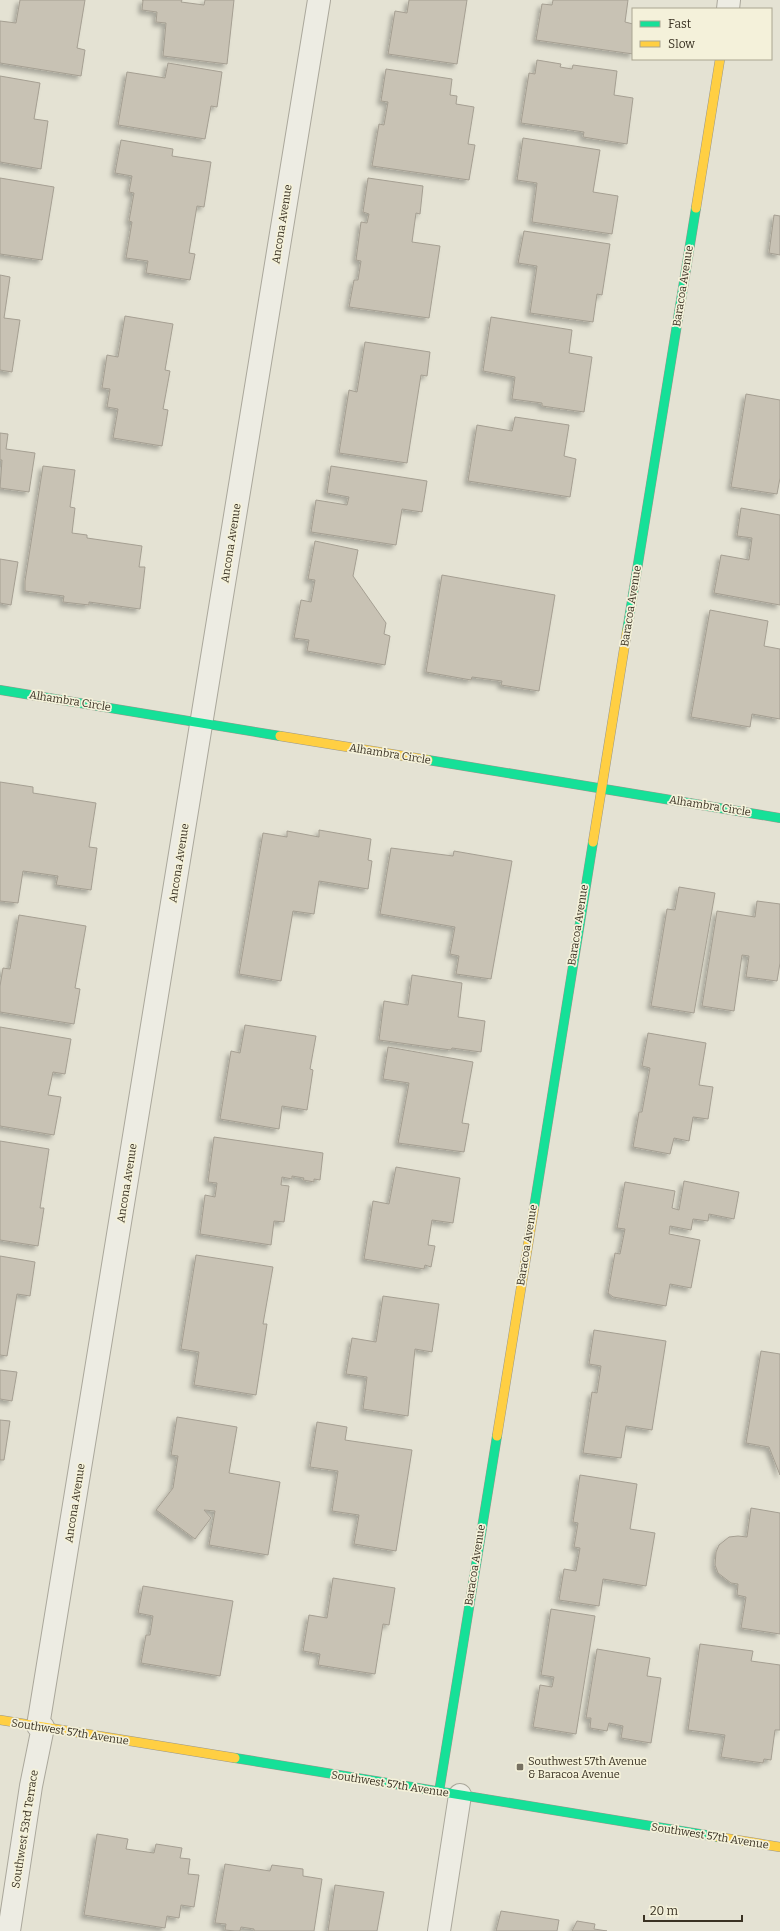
<svg xmlns="http://www.w3.org/2000/svg" width="780" height="1931" font-family="Bitter,serif">
<style>
.building{fill:#c8c2b4;stroke:#a59f92;filter:url(#shadow)}
.lines{fill:none;stroke-linecap:round;stroke-linejoin:round}
.street-casing{stroke:#aaa79b;stroke-width:24}
.fast-casing{stroke:#9a978b;stroke-width:10}
.slow-casing{stroke:#9a978b;stroke-width:10}
.street{stroke:#edece3;stroke-width:22}
.fast{stroke:#16e098;stroke-width:9}
.slow{stroke:#ffcf43;stroke-width:9}
.poi-dot{fill:#767061;stroke:#f4f1da;stroke-width:1.5}
.labels{text-anchor:middle;dominant-baseline:central;stroke-width:3.5;stroke-linejoin:round;paint-order:stroke}
.street-label{font-size:11px;fill:#3a3223;stroke:#f4f1da}
.poi-label{font-size:11px;fill:#3a3223;stroke:#f4f1da;text-anchor:start}
</style>
<defs>
<filter id="shadow"><feDropShadow dx="-3.5" dy="3.5" stdDeviation="2" flood-color="#0004"/></filter>
</defs>
<rect width="100%" height="100%" fill="#e4e2d3"/>
<!-- building -->
<path class="building" d="M20 0H85L77 48 85 50 81 76 0 63V21L16 23Z
M142 0H182L181 2 204 5 205 0H234L227 64 163 56 166 23 156 22 157 12 142 10 143 0Z
M409 0H467L457 64 388 54 395 11 407 13Z
M553 0H628L625 22 633 24V54L536 40 542 4 552 5Z
M537 60 561 64 560 67 572 69 573 65 617 71 614 95 633 98 627 144 583 137 584 132 521 123 529 73 535 74Z
M168 63 222 72 217 107 211 106 205 139 118 125 127 72 165 78Z
M386 69 452 79 450 95 457 96 456 104 474 107 468 144 475 145 469 180 372 166 379 124 384 125 388 102 381 101Z
M0 76 40 83 34 119 48 121 41 169 0 162Z
M523 138 600 150 593 192 618 196 612 234 532 222 537 183 517 180Z
M121 140 173 149 172 156 211 162 204 207 197 206 189 253 195 254 190 280 146 273 148 261 126 258 132 222 129 221 134 193 129 192 132 176 115 173Z
M0 178 54 187 42 260 0 254Z
M368 178 423 186 420 214 416 213 412 242 440 246 429 318 349 307 354 280H358L361 261 356 260 361 222 367 223 369 214 363 212Z
M774 215 780 216V255L769 253Z
M524 231 610 244 602 295 597 294 593 322 530 313 537 266 518 263Z
M0 275 10 277 4 318 20 320 12 372 0 370Z
M125 316 173 324 165 370 170 371 163 409 168 410 162 446 113 438 118 409 107 407 110 389 102 388 107 355 118 357Z
M491 317 572 330 569 353 592 357 584 412 542 406V403L512 399 515 377 483 371Z
M365 342 430 352 427 376 421 375 407 463 339 453 349 390 357 392Z
M746 394 780 400V478L777 494 731 487Z
M515 417 569 425 564 456 576 459 570 497 468 481 477 425 512 431Z
M0 433 8 434 6 449 35 453 29 492 0 488 2 460H0Z
M43 466 75 470 70 507 75 508 72 533 87 535V538L142 546 139 567H145L140 609 89 602V605L63 602 64 596 25 591V581Z
M331 466 427 481 422 512 402 509 396 545 311 532 316 500 347 505 349 497 327 493Z
M741 508 780 515V605L714 593 721 555 749 560 752 538 737 536Z
M315 541 358 550 353 576 386 623 384 634 390 636 385 665 307 651 309 640 294 638 301 600 311 602 315 580 308 579Z
M0 559 18 562 11 605 0 603Z
M442 575 555 595 539 691 501 685 502 681 472 677 471 680 426 672Z
M710 610 768 621 764 646 780 649V719L752 714 750 727 691 717Z
M0 782 33 787V793L96 803 89 847 97 848 91 890 56 885 58 876 23 871 18 903 0 901Z
M319 830 371 839 368 860 372 861 368 889 319 881 314 914 293 911 281 981 239 974 263 833 287 837V831L319 837Z
M391 848 453 856 454 851 512 861 491 979 456 974 459 956 450 954 455 927 380 914Z
M679 887 715 893 694 1013 651 1006 667 909 675 910Z
M757 901 780 904V963L777 981 746 977 749 956 742 955 734 1011 702 1006 717 911 755 917Z
M19 915 86 926 75 988 80 989 74 1024 0 1012V986L3 968 10 969Z
M412 975 462 983 458 1017 485 1021 481 1052 452 1048 451 1050 379 1040 384 1001 408 1005Z
M245 1025 316 1036 310 1069 313 1070 307 1110 282 1106 279 1129 220 1119 231 1051 240 1053Z
M0 1027 71 1039 65 1074 53 1072 48 1095 61 1097 54 1135 0 1126Z
M648 1033 706 1043 699 1085 713 1087 708 1119 693 1117 689 1141 674 1138 670 1154 633 1147 639 1112H642L650 1068 642 1066Z
M388 1047 473 1062 462 1123 469 1124 464 1152 398 1143 409 1083 383 1079Z
M214 1137 323 1153 320 1180 314 1179V1182L309 1181 303 1180 304 1178 292 1176V1179L282 1177 281 1185 289 1186 284 1222 274 1221 271 1245 200 1234 205 1195 215 1197 217 1183 208 1182Z
M0 1141 49 1149 40 1208H44L38 1246 0 1240Z
M396 1167 460 1178 453 1223 432 1220 428 1245 435 1246 431 1267 425 1265 424 1269 364 1259 373 1201 389 1204Z
M684 1181 739 1192 734 1219 709 1214 708 1221 693 1219 691 1230 670 1226 669 1234 700 1240 691 1288 670 1284 666 1306 613 1297 608 1293 615 1253 620 1254 625 1229 617 1228 625 1182 675 1191 672 1208 679 1210Z
M196 1255 273 1267 263 1324H267L256 1395 194 1385 199 1352 181 1349Z
M0 1256 35 1262 30 1296 17 1294 7 1356 0 1355Z
M383 1296 439 1304 432 1352 415 1349 408 1416 363 1409 367 1377 346 1374 352 1338 376 1342Z
M594 1330 666 1341 652 1430 626 1426 621 1458 583 1453 592 1392 597 1393 601 1366 589 1364Z
M761 1351 780 1354V1475L769 1447 746 1443Z
M0 1370 17 1372 12 1401 0 1399Z
M177 1417 237 1427 229 1473 280 1482 268 1555 209 1545 215 1511 204 1510 211 1518 195 1539 156 1510 173 1488 178 1456 171 1455Z
M0 1420 10 1421 4 1460H0Z
M317 1422 347 1427 345 1440 412 1450 396 1551 354 1544 359 1515 332 1511 338 1471 310 1467Z
M580 1475 637 1484 630 1529 655 1533 646 1586 603 1579 599 1606 559 1600 564 1569 576 1571 580 1548 574 1547 578 1523 573 1522Z
M751 1508 780 1513V1634L741 1628 746 1597 737 1595 738 1584 731 1583 718 1573 715 1565 716 1552 719 1545 729 1537 738 1536 747 1537Z
M333 1578 395 1588 389 1625 383 1624 375 1674 318 1665 320 1654 303 1651 309 1615 327 1618Z
M143 1586 233 1601 220 1676 141 1663 146 1635H150L153 1616 138 1613Z
M551 1609 595 1616 576 1734 533 1727 540 1685 552 1687 554 1677 541 1675Z
M700 1644 753 1651 751 1661 780 1665V1730H775L771 1760 764 1759 763 1763 721 1757 725 1735 688 1730Z
M597 1649 650 1658 647 1676 661 1678 651 1743 621 1738 623 1726 609 1723 607 1731 590 1728 591 1718H586Z
M97 1834 128 1839 126 1849 154 1853 156 1844 182 1848 180 1858 190 1859 188 1874 199 1875 194 1907 181 1905 179 1918 167 1916 165 1928 84 1915Z
M225 1864 270 1871 272 1865 303 1869V1876L322 1879 314 1931H254V1929L241 1927 240 1931H235L225 1930 226 1924 215 1923Z
M335 1885 384 1892 377 1931H328Z
M501 1911 559 1920 557 1931H496Z
M577 1921 595 1924 594 1929 607 1931H572Z"/>
<g class="lines">
<defs>
<path id="street" d="M728 9 729 0
M38 1726 319 0
M9 1931 31 1786 43 1727
M439 1931 460 1795"/>
<path id="fast" d="M627 631 696 208
M0 690 280 736
M428 760 780 818
M534 1208 593 842
M235 1758 718 1837
M439 1792 497 1436"/>
<path id="slow" d="M696 208 720 59
M280 736 428 760
M593 842 627 631
M497 1436 534 1208
M0 1720 235 1758
M718 1837 780 1847"/>
</defs>
<!-- street casing -->
<use href="#street" class="street-casing"/>
<!-- fast casing -->
<use href="#fast" class="fast-casing"/>
<!-- slow casing -->
<use href="#slow" class="slow-casing"/>
<!-- street -->
<use href="#street" class="street"/>
<!-- fast -->
<use href="#fast" class="fast"/>
<!-- slow -->
<use href="#slow" class="slow"/>
</g>
<!-- markers -->
<rect class="poi-dot" x="516" y="1763" width="8" height="8" rx="2"/>
<g class="labels">
<!-- street labels -->
<g class="street-label">
<text transform="translate(282 224) rotate(-81)">Ancona Avenue</text>
<text transform="translate(683 286) rotate(-81)">Baracoa Avenue</text>
<text transform="translate(231 543) rotate(-81)">Ancona Avenue</text>
<text transform="translate(631 606) rotate(-81)">Baracoa Avenue</text>
<text transform="translate(70 701) rotate(9)">Alhambra Circle</text>
<text transform="translate(390 754) rotate(9)">Alhambra Circle</text>
<text transform="translate(710 806) rotate(9)">Alhambra Circle</text>
<text transform="translate(179 863) rotate(-81)">Ancona Avenue</text>
<text transform="translate(578 925) rotate(-81)">Baracoa Avenue</text>
<text transform="translate(127 1183) rotate(-81)">Ancona Avenue</text>
<text transform="translate(527 1245) rotate(-81)">Baracoa Avenue</text>
<text transform="translate(75 1503) rotate(-81)">Ancona Avenue</text>
<text transform="translate(475 1565) rotate(-81)">Baracoa Avenue</text>
<text transform="translate(70 1732) rotate(9)">Southwest 57th Avenue</text>
<text transform="translate(390 1784) rotate(9)">Southwest 57th Avenue</text>
<text transform="translate(25 1829) rotate(-81)">Southwest 53rd Terrace</text>
<text transform="translate(710 1836) rotate(9)">Southwest 57th Avenue</text>
</g>
<!-- poi labels -->
<g class="poi-label">
<text x="528" y="1761">Southwest 57th Avenue<tspan x="528" dy="13">&amp; Baracoa Avenue</tspan></text>
</g>
</g>
<!-- legend -->
<rect x="632" y="8" width="140" height="52" fill="#f4f1da" stroke="#aaa591"/>
<rect x="640" y="21" width="20" height="6" fill="#16e098" stroke="#aaa591"/>
<text x="668" y="28" font-size="12" fill="#3a3223">Fast</text>
<rect x="640" y="41" width="20" height="6" fill="#ffcf43" stroke="#aaa591"/>
<text x="668" y="48" font-size="12" fill="#3a3223">Slow</text>
<!-- scale -->
<path d="M644 1915v6h98v-6" fill="none" stroke="#3a3223" stroke-width="2"/>
<text x="650" y="1915" font-size="12" fill="#3a3223" stroke="#f4f1da" stroke-width="3" paint-order="stroke">20 m</text>
</svg>
